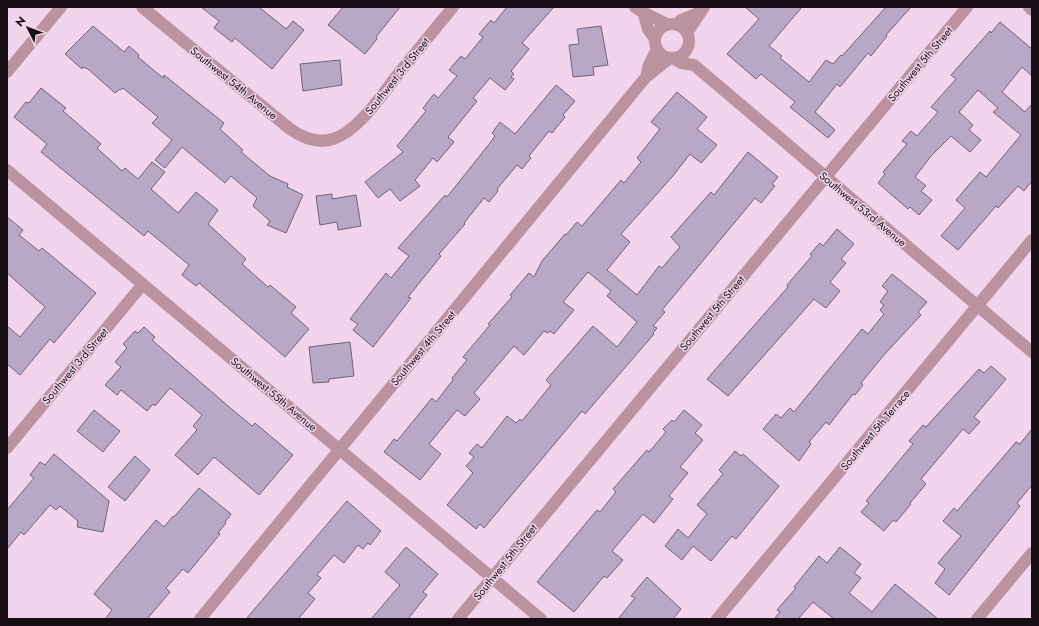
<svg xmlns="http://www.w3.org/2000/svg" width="1039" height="626" font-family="Jost,sans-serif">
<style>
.building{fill:#b9a8c5;stroke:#71617b}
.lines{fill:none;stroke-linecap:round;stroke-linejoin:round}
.minor{stroke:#ba92a0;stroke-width:12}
.labels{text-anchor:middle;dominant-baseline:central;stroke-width:3;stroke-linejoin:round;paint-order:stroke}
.street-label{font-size:11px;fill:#170d15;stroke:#f2d4ec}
</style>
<rect width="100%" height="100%" fill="#f2d4ec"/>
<!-- building -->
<path class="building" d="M201 7H259L286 29 293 21 304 30 272 69 235 38 232 42 214 28 219 21Z
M343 7H400L376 37 377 39 365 54 328 25Z
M507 7H554L522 43 529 49 511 71 514 74 511 77 514 79 505 90 490 78 473 98 477 101 448 137 454 142 437 162 433 158 415 180 420 186 400 201 390 189 378 198 365 182 403 152 397 146 426 111 423 108 434 94 438 98 457 76 449 70 461 56 465 59 483 37 479 34 491 20 494 23Z
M745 7H802L769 46 782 56 780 58 809 82 826 60 833 64 841 55 842 56 886 7H911L886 35 887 36 871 56 868 53 840 87 837 84 815 112 835 130 828 138 790 107 795 102 761 74 756 79 727 54 759 19Z
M1000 22 1032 49V76L1022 67 1002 92 1025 112 1032 104V181L1024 191 1018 186 998 208 996 206 958 250 941 236 965 208 956 200 980 172 986 177 1021 135 993 112 998 108 978 90 959 112 973 125 969 130 981 140 970 152 951 136 931 156 915 177 926 186 921 191 932 200 919 215 910 207 908 209 878 183 885 174 883 172 907 144 902 141 911 131 917 136 938 112 931 107 956 79 951 75 990 31 991 33Z
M93 26 124 52 129 46 139 55 138 57 163 78 164 75 224 123 220 129 243 150 241 152 270 176 288 184 287 187 303 195 286 233 267 225 270 221 253 206 257 198 231 176 225 183 182 147 165 168 155 160 172 140 152 123 158 117 123 88 121 90 120 89 115 93 88 69 83 67 82 69 65 54Z
M601 26 608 65 593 67 594 75 573 77 569 45 579 44 577 29Z
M340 60 342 85 303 91 300 64Z
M556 85 575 101 563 115 565 117 552 133 549 131 529 156 531 158 522 169 517 165 497 189 498 191 489 202 484 198 464 223 465 224 439 254 441 256 408 297 411 298 373 347 353 330 358 324 350 319 386 273 391 278 409 256 398 248 445 195 447 197 490 143 495 136 492 133 500 122 515 134Z
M41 88 66 108 63 111 101 144 97 148 122 171 125 168 138 179 152 162 165 172 151 189 178 213 196 192 218 210 208 224 246 259 242 264 268 287 270 285 296 307 291 313 309 329 285 357 199 283 196 286 182 275 189 265 148 231 144 236 41 152 47 144 14 117 26 102 29 103Z
M677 92 707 117 697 129 717 145 701 163 690 154 672 177 621 234 630 242 607 270 637 295 659 266 662 268 680 247 671 237 711 192 714 195 748 152 778 177 772 184 775 186 761 203 755 198 662 310 665 312 653 326 657 328 653 333 654 334 585 414 582 411 484 528 480 524 476 529 447 505 473 473 466 466 474 457 469 453 477 444 482 448 507 416 516 423 520 419 522 421 551 385 546 380 593 326 617 347 637 322 607 296 611 291 588 272 563 302 574 310 554 334 550 331 548 333 544 331 524 355 514 346 474 393 480 399 465 416 457 410 429 444 441 454 420 480 384 452 394 439 397 441 432 398 436 402 453 380 452 378 467 360 463 357 490 325 488 324 512 297 510 295 529 273 534 277 542 261 565 234 566 235 577 222 582 226 621 180 624 183 641 162 637 158 660 129 651 122Z
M332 194V199L356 195 361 226 338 230 337 222 320 225 316 196Z
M7 217 23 230 19 235 39 251 42 248 96 293 54 343 50 339 20 375 7 364V326L20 337 45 307 7 273Z
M837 229 854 244 841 259 846 263 830 282 840 291 826 308 814 299 728 396 707 379 788 287 787 285 812 256 810 254 820 243 823 246Z
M892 274 927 302 918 312 921 315 883 356 861 383 863 385 855 395 853 394 829 425 826 422 809 442 811 444 799 461 763 429 776 414 781 418 790 408 794 412 862 329 868 334 884 314 880 310 884 305 880 302 888 291 882 286Z
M144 327 155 337 152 340 228 406 252 426 255 423 293 455 259 495 214 457 198 475 175 455 197 430 193 426 202 415 170 388 155 406 153 404 147 411 121 390 117 395 105 385 121 367 115 362 127 348 123 344 135 331 138 333Z
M350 342 354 376 329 379V382L313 383 309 347Z
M991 366 1006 379 974 417 980 422 969 434 963 429 921 479 926 484 910 503 911 504 896 522 893 520 884 531 861 512 869 503 866 501 913 444 909 441 923 425 926 427 979 369 984 373Z
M94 410 120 431 103 452 77 431Z
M684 410 702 425 695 433 703 440 680 467 688 473 669 496 673 499 654 523 643 514 612 551 623 560 607 578 604 576 574 612 537 582 597 510 600 512 616 492 613 489 647 450 649 452 666 432 663 429 672 420 674 422Z
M1032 429V485L1017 503 1020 506 949 595 935 583 945 569 938 563 961 536 943 521 954 508 957 511 1016 442 1020 444Z
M735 451 741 456 743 454 779 486 736 539 732 536 711 561 693 546 682 560 665 546 678 529 688 538 707 514 697 505 723 474 719 470Z
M54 454 109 501 103 532 77 527 78 521 60 506 56 510 50 505 24 535 21 532 7 549V510L34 478 30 475 40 462 45 465Z
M135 456 150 470 125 501 108 487Z
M199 488 231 514 225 522 226 523 218 533 220 534 188 573 183 569 166 588 170 592 147 619H105L112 610 94 594 156 520 164 527 173 516 174 517Z
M347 501 381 531 370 545 368 543 363 549 358 545 344 563 334 555 317 575 321 578 308 593 315 599 298 619H246Z
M406 547 438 574 423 592 427 595 408 619H371L400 585 385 572Z
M840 547 861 564 854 573 861 578 849 593 872 612 895 584 938 619H834L813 602 798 619H774L780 612 777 610 796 588 794 587 819 556 827 563Z
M647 577 681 609 673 619H618L635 598 631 596Z"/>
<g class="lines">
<!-- minor -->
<path class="minor" d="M142 7 290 129C303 138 317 144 333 139 359 131 382 94 399 73 417 51 435 29 453 7
M635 7C645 15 657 18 668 25
M1029 7 1032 10
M644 15 648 29 655 39
M655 41a17 17 0 1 1 34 0a17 17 0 1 1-34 0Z
M676 25 681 20 698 13
M687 33 704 7
M673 58 681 63 694 65 1032 352
M7 72 61 7
M646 77 649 65 657 49
M7 170 541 619
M7 448 143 284
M200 619 646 77 670 58
M458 619 967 7
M717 619 1032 240
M977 619 1032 553"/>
</g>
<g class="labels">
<!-- street labels -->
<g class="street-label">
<text transform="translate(920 64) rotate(-50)">Southwest 5th Street</text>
<text transform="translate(397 76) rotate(-51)">Southwest 3rd Street</text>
<text transform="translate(234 83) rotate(39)">Southwest 54th Avenue</text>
<text transform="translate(863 209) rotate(40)">Southwest 53rd Avenue</text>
<text transform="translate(712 313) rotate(-50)">Southwest 5th Street</text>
<text transform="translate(423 348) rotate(-50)">Southwest 4th Street</text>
<text transform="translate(75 366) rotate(-50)">Southwest 3rd Street</text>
<text transform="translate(274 394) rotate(40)">Southwest 55th Avenue</text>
<text transform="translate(875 430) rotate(-50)">Southwest 5th Terrace</text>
<text transform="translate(505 562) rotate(-51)">Southwest 5th Street</text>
</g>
</g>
<!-- border -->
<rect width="1039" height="626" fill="none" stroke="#170d15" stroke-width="16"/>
<!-- north arrow -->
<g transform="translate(28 28) rotate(312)" stroke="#f2d4ec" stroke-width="3" paint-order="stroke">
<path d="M0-3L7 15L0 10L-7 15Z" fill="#170d15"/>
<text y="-6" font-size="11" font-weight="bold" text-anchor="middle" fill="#170d15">N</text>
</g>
</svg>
